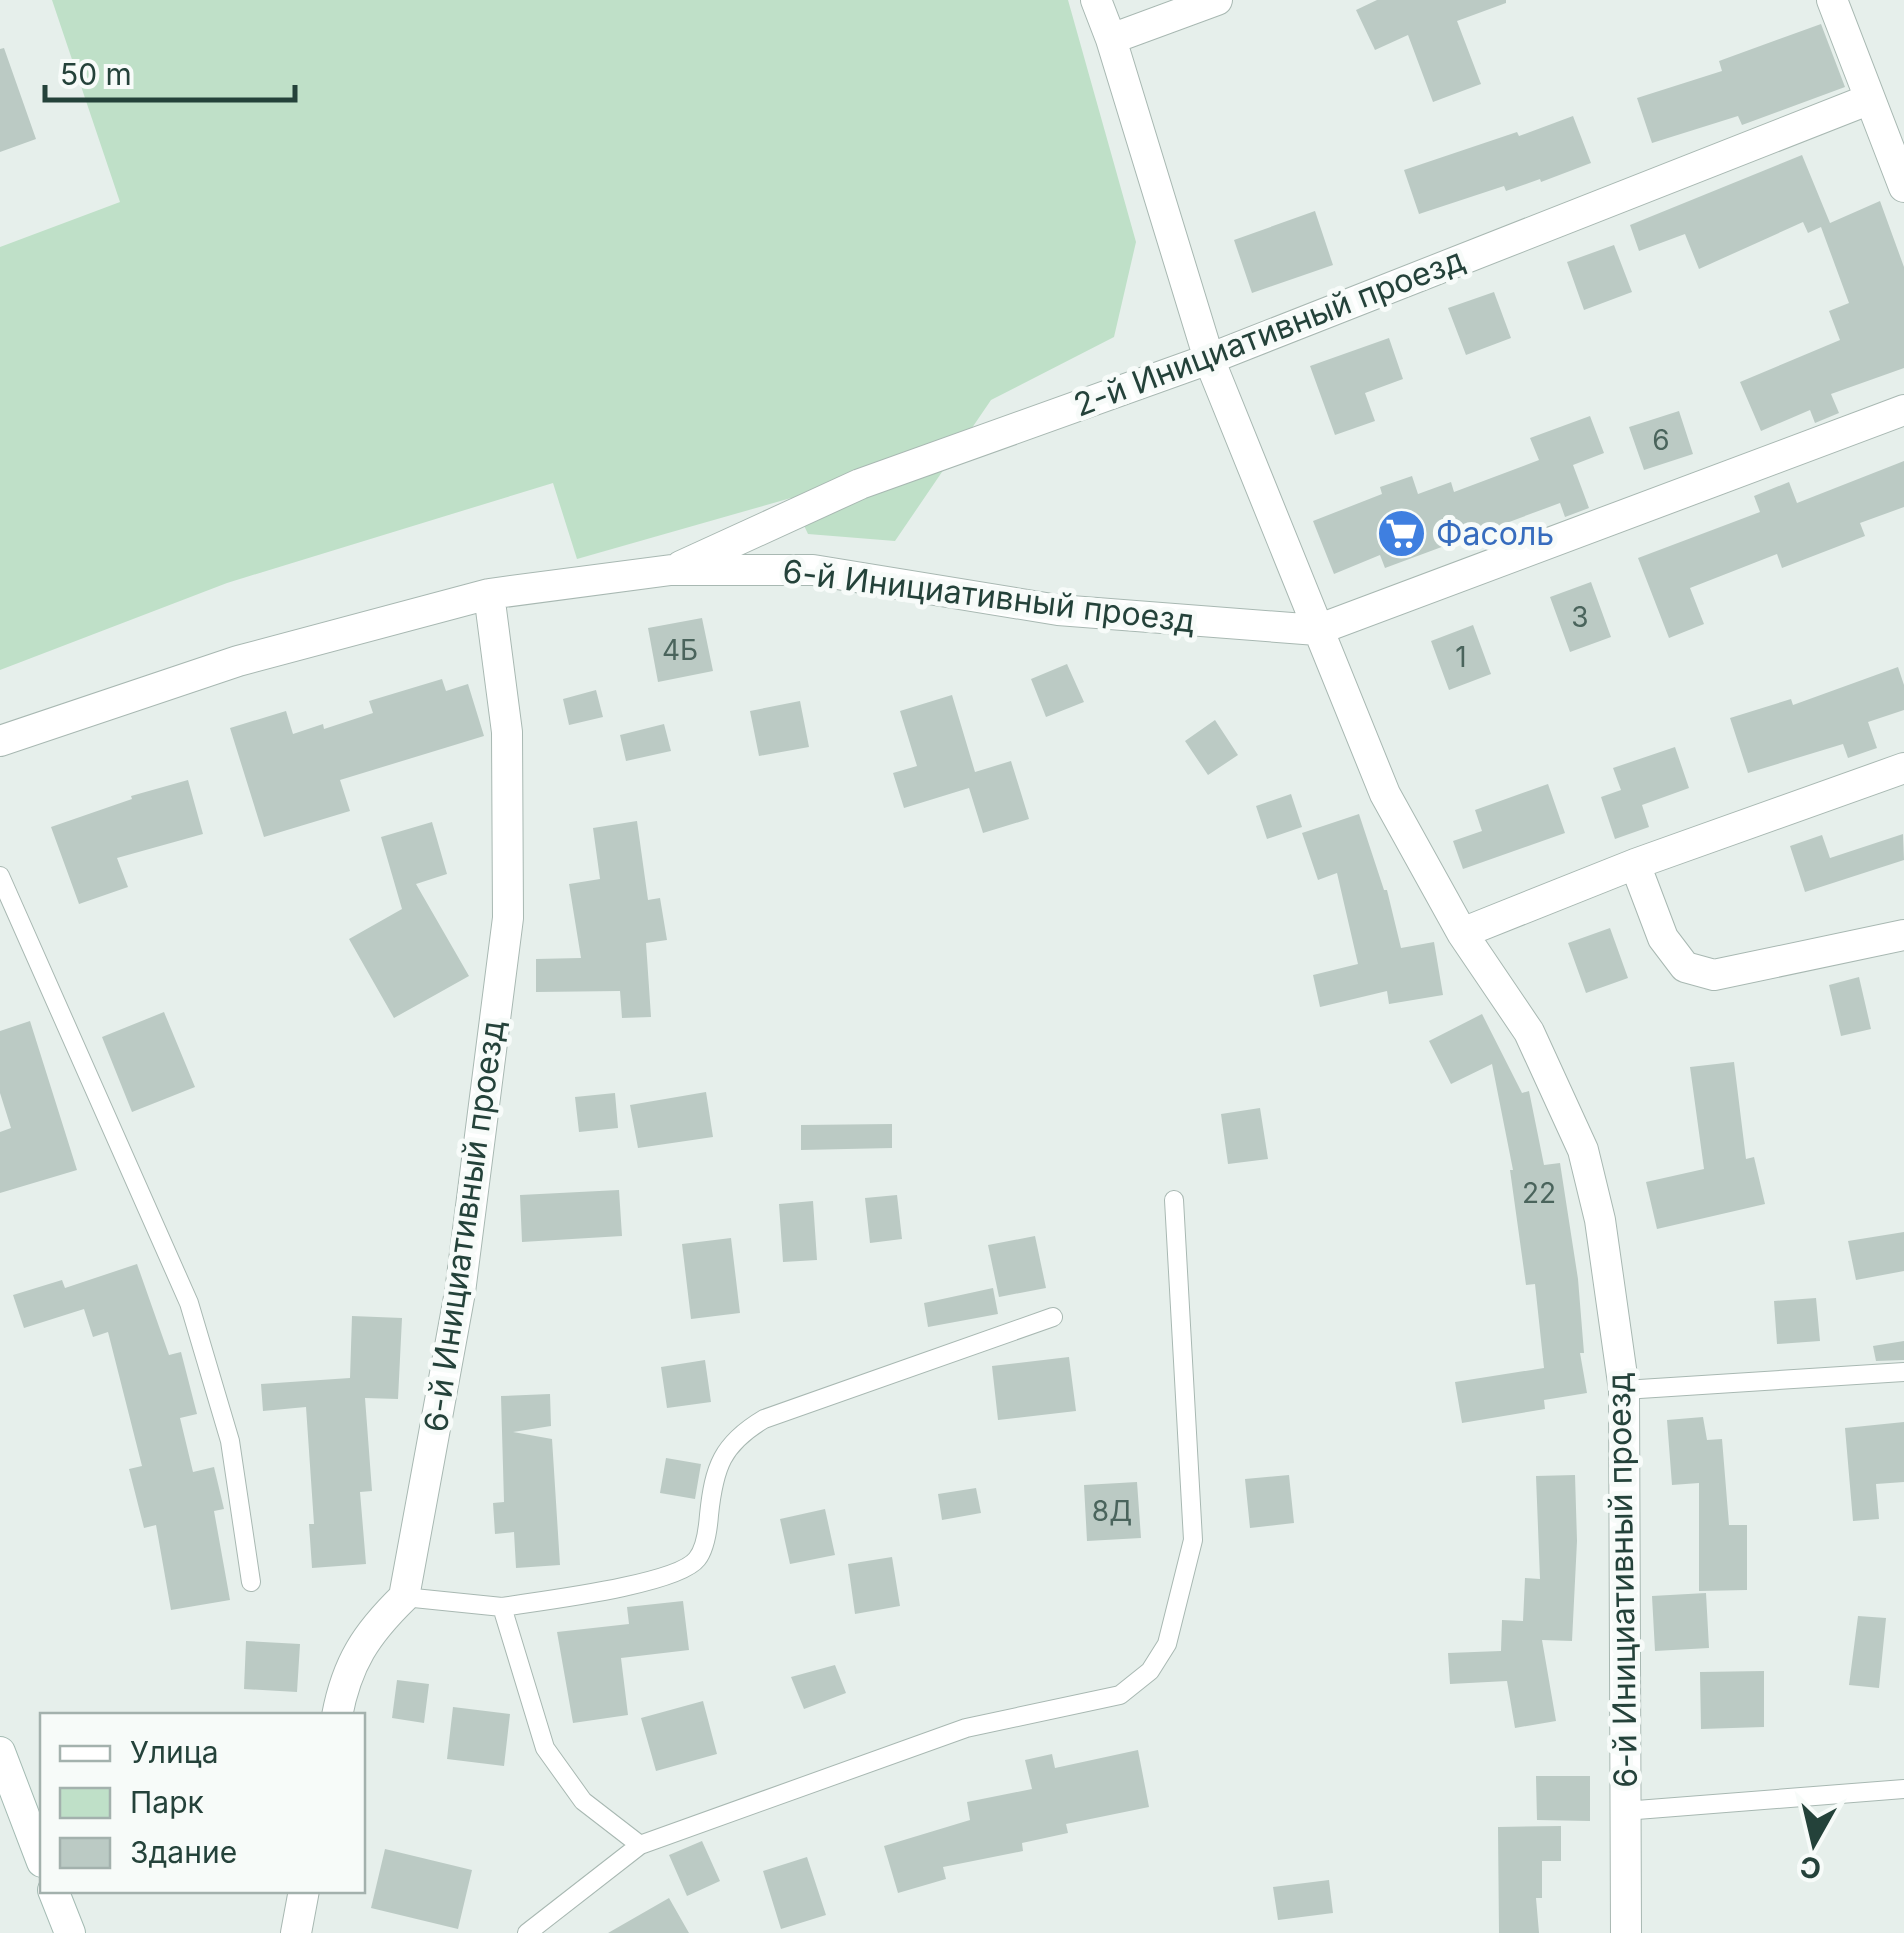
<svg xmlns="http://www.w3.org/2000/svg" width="1904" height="1933" font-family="Inter,sans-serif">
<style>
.green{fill:#bfe0c8}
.building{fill:#bbcac4}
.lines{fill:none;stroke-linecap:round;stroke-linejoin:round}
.lane-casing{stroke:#a8b8b2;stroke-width:20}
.street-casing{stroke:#a8b8b2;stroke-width:32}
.secondary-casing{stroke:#a4bbb3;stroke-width:32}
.lane{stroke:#fff;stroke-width:18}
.street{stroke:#fff;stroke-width:30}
.secondary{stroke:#fff;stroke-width:30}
.labels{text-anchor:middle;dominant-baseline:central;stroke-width:10;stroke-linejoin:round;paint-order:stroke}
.number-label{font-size:28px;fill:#4a645c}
.street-label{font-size:32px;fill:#24423a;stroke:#f7fbf9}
.shop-label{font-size:32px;fill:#366cbe;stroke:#f7fbf9;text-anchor:start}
</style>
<rect width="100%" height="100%" fill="#e6efeb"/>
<!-- green -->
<path class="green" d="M52 0H1068L1136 242 1114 337 991 400 895 541 808 534 791 498 577 559 553 483 227 583 0 670V247L120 202Z"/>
<!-- building -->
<path class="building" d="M1377 0H1506V3L1457 21 1481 84 1433 102 1408 35 1375 50 1356 10Z
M1821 24 1845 87 1742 125 1738 116 1652 143 1637 98 1722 71 1719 61Z
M4 48 36 139 0 152V49Z
M1573 116 1591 163 1541 182 1540 179 1506 191 1504 186 1419 214 1404 170 1517 132 1519 136Z
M1802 155 1830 223 1880 201 1904 267V368L1831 394 1839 413 1815 423 1810 410 1761 431 1740 382 1840 340 1829 311 1849 303 1821 227 1808 233 1803 222 1699 269 1685 234 1639 251 1630 225Z
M1315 211 1333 265 1252 293 1234 240Z
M1614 245 1632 292 1584 310 1567 262Z
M1494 292 1511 338 1466 355 1448 308Z
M1389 338 1403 379 1365 393 1375 421 1335 435 1310 366Z
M1679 411 1693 454 1644 470 1629 427Z
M1590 416 1604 453 1573 465 1589 508 1565 517 1560 503 1385 568 1380 555 1334 574 1313 521 1382 494 1380 487 1412 476 1418 494 1451 482 1454 492 1539 460 1530 438Z
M1904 461V507L1860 523 1865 536 1782 568 1777 554 1690 588 1704 624 1669 638 1638 558 1760 512 1754 496 1789 482 1797 503Z
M1591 582 1611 637 1570 652 1550 597Z
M702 618 713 671 658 682 648 628Z
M1473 625 1491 674 1449 690 1431 641Z
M1067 664 1084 702 1046 717 1031 679Z
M1898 667 1904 685V710L1868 722 1877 748 1848 758 1843 744 1748 773 1730 718 1791 699 1793 705Z
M442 679 446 691 468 684 484 736 340 780 350 811 264 837 230 728 286 711 293 734 323 724 324 729 373 713 369 701Z
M596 690 603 717 569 725 563 699Z
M952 695 975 772 1011 761 1029 819 983 833 969 788 904 808 893 773 917 766 900 711Z
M800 701 809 747 759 756 750 711Z
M1215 720 1238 755 1208 775 1185 741Z
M664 724 671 751 626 761 620 735Z
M1675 747 1689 788 1642 805 1649 827 1615 839 1601 797 1621 790 1613 768Z
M188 780 203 834 117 858 128 887 79 904 51 827 132 799 131 796Z
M1548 784 1565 833 1463 869 1453 841 1482 831 1475 810Z
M1291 794 1302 827 1267 839 1256 806Z
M1359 814 1384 890H1387L1401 948 1434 942 1443 995 1389 1004 1387 991 1320 1007 1313 975 1358 964 1337 873 1318 880 1302 833Z
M637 821 648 900 660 898 667 940 646 943 651 1017 622 1018 620 991 536 992V959L581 958 569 884 600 879 593 828Z
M432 822 447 874 416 884 469 976 394 1018 349 939 402 909 381 837Z
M1903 834 1904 860 1805 892 1790 846 1822 835 1830 858Z
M1610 928 1628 978 1586 993 1568 943Z
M1859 977 1871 1029 1841 1036 1829 985Z
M164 1012 195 1087 132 1112 102 1037Z
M1482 1014 1522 1093 1529 1091 1544 1165 1560 1163 1578 1279 1584 1353H1580L1587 1393 1544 1400 1545 1409 1462 1423 1455 1382 1544 1368 1535 1284 1526 1285 1510 1170H1513L1492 1064 1451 1084 1429 1041Z
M30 1021 77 1170 0 1193V1132L11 1128 0 1093V1031Z
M1734 1062 1746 1159 1754 1157 1765 1204 1657 1229 1646 1182 1704 1169 1690 1067Z
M706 1092 713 1137 638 1148 630 1105Z
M615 1093 618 1128 579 1132 575 1097Z
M1260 1108 1268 1159 1228 1164 1221 1114Z
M892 1124V1148L801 1150V1125Z
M619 1190 622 1236 522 1242 520 1195Z
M897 1195 902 1239 870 1243 865 1198Z
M813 1201 817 1260 783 1262 779 1204Z
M1904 1232V1271L1856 1280 1848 1241Z
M1035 1236 1046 1288 999 1297 988 1245Z
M731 1238 740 1313 691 1319 682 1244Z
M137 1264 169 1355 181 1352 197 1414 180 1418 193 1472 214 1467 224 1509 214 1511 230 1600 171 1610 156 1525 144 1528 129 1469 142 1466 108 1332 93 1337 84 1309 24 1328 13 1295 62 1280 65 1288Z
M993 1288 998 1314 928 1327 924 1303Z
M1816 1298 1820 1341 1777 1344 1774 1301Z
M352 1316 402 1318 398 1399 365 1398 372 1491 360 1492 366 1564 312 1568 309 1524H314L306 1407 263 1411 261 1384 350 1378Z
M1904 1341V1360L1876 1361 1873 1346Z
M1069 1357 1076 1411 998 1420 992 1366Z
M705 1360 711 1402 667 1408 661 1367Z
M550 1394 551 1426 513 1432 552 1439 560 1565 516 1568 514 1532 495 1534 493 1503 504 1502 501 1396Z
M1703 1417 1707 1440 1722 1439 1729 1525H1747V1590L1699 1591V1483L1672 1485 1667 1420Z
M1904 1422V1482L1876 1484 1879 1519 1853 1521 1845 1428Z
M666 1458 701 1464 695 1499 660 1493Z
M1289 1475 1294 1523 1250 1528 1245 1479Z
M1575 1475 1577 1541 1572 1641 1542 1640 1556 1721 1515 1728 1507 1681 1450 1684 1448 1653 1501 1651 1502 1620 1523 1621 1525 1578 1540 1579 1536 1476Z
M1137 1482 1141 1538 1087 1541 1084 1485Z
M976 1488 981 1513 942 1520 938 1494Z
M825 1509 835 1555 790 1564 780 1519Z
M892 1557 900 1606 855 1614 848 1564Z
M1706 1593 1709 1648 1655 1651 1652 1596Z
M683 1601 689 1650 621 1658 628 1715 573 1723 557 1632 629 1624 627 1607Z
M1858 1616 1886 1618 1879 1688 1849 1685Z
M246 1641 300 1644 297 1692 244 1689Z
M835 1665 846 1693 804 1709 791 1677Z
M1764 1671V1727L1701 1729 1700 1672Z
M397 1680 429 1684 424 1723 392 1718Z
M703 1701 717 1754 656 1771 641 1718Z
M453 1707 510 1714 504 1766 447 1759Z
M1138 1750 1149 1807 1066 1824 1068 1833 1022 1843 1023 1851 943 1867 946 1879 898 1893 884 1846 970 1820 967 1802 1032 1789 1025 1760 1052 1754 1055 1768Z
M1536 1776H1590V1821L1537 1820Z
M1561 1826V1861H1542V1898H1536L1539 1933H1499L1498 1827Z
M702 1841 720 1881 687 1896 669 1855Z
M385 1849 472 1870 458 1929 371 1908Z
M807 1857 826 1915 781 1929 763 1871Z
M1329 1880 1333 1913 1278 1920 1273 1887Z
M669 1898 689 1933H608Z"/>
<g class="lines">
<defs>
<path id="lane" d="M0 876 189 1303 230 1441 251 1582
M1624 1390 1904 1372
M404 1597 502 1607 545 1748 583 1801 640 1845 527 1933
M502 1607C539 1601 677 1585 697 1559 706 1548 708 1528 709 1515 714 1467 722 1444 764 1419L1053 1317
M1624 1811 1904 1789
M640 1845 966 1728 1120 1695 1150 1671 1167 1644 1193 1540 1174 1200"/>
<path id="street" d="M1096 0 1111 39 1209 359 1385 794 1462 933 1529 1032 1583 1150 1600 1220 1624 1390 1626 1933
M1832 0 1904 187
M1111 39 1217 0
M681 566 860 484 1209 359 1870 99
M0 741 238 661 489 594 671 570H813L1058 610 1317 630 1904 410
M1635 864 1663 938 1685 967 1714 975 1904 935
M1462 933 1635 864 1904 768
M337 1716C347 1663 366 1634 404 1597L460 1292 508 918 507 732 489 594
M296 1933 304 1890"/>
<path id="secondary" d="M0 1752 42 1862
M53 1890 70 1933"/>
</defs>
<!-- lane casing -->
<use href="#lane" class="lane-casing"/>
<!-- street casing -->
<use href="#street" class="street-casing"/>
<!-- secondary casing -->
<use href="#secondary" class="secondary-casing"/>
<!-- lane -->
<use href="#lane" class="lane"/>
<!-- street -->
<use href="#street" class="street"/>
<!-- secondary -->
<use href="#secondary" class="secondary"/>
</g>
<!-- icons -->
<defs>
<symbol id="supermarket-disc" viewBox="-11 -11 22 22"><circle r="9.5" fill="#3f7fe0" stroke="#f7fbf9"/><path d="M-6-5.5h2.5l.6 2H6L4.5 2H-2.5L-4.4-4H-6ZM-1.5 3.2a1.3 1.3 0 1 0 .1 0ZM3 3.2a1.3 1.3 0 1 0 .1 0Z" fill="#fff"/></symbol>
</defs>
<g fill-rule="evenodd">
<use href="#supermarket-disc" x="1374" y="506" width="55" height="55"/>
</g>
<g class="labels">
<!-- number labels -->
<g class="number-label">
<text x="1661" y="440">6</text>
<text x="1580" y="617">3</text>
<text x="680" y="650">4Б</text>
<text x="1461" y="657">1</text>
<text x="1539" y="1193">22</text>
<text x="1112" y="1511">8Д</text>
</g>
<!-- street labels -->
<g class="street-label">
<text transform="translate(1269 332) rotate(-21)">2-й Инициативный проезд</text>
<text transform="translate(989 596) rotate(7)">6-й Инициативный проезд</text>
<text transform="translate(464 1226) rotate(-82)">6-й Инициативный проезд</text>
<text transform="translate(1622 1580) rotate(-91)">6-й Инициативный проезд</text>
</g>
<!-- shop labels -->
<g class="shop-label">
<text x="1436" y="533">Фасоль</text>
</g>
</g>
<!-- legend -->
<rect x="40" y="1713" width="325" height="180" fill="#f7fbf9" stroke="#a3b1ad" stroke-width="2.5"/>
<rect x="60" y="1746" width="50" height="15" fill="#ffffff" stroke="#a3b1ad" stroke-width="2.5"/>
<text x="130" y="1763" font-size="30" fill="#24423a">Улица</text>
<rect x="60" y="1788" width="50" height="30" fill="#bfe0c8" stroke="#a3b1ad" stroke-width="2.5"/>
<text x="130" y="1813" font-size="30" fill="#24423a">Парк</text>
<rect x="60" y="1838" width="50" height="30" fill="#bbcac4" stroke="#a3b1ad" stroke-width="2.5"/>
<text x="130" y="1863" font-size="30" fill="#24423a">Здание</text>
<!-- north arrow -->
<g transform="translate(1814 1843) rotate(188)" stroke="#f7fbf9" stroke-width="8" paint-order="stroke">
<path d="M0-8L18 38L0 25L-18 38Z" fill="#24423a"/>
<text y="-15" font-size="28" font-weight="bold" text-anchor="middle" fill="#24423a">С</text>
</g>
<!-- scale -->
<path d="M45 85v15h250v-15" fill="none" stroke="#24423a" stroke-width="5"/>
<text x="60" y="85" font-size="30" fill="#24423a" stroke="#f7fbf9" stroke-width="8" paint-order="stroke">50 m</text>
</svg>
